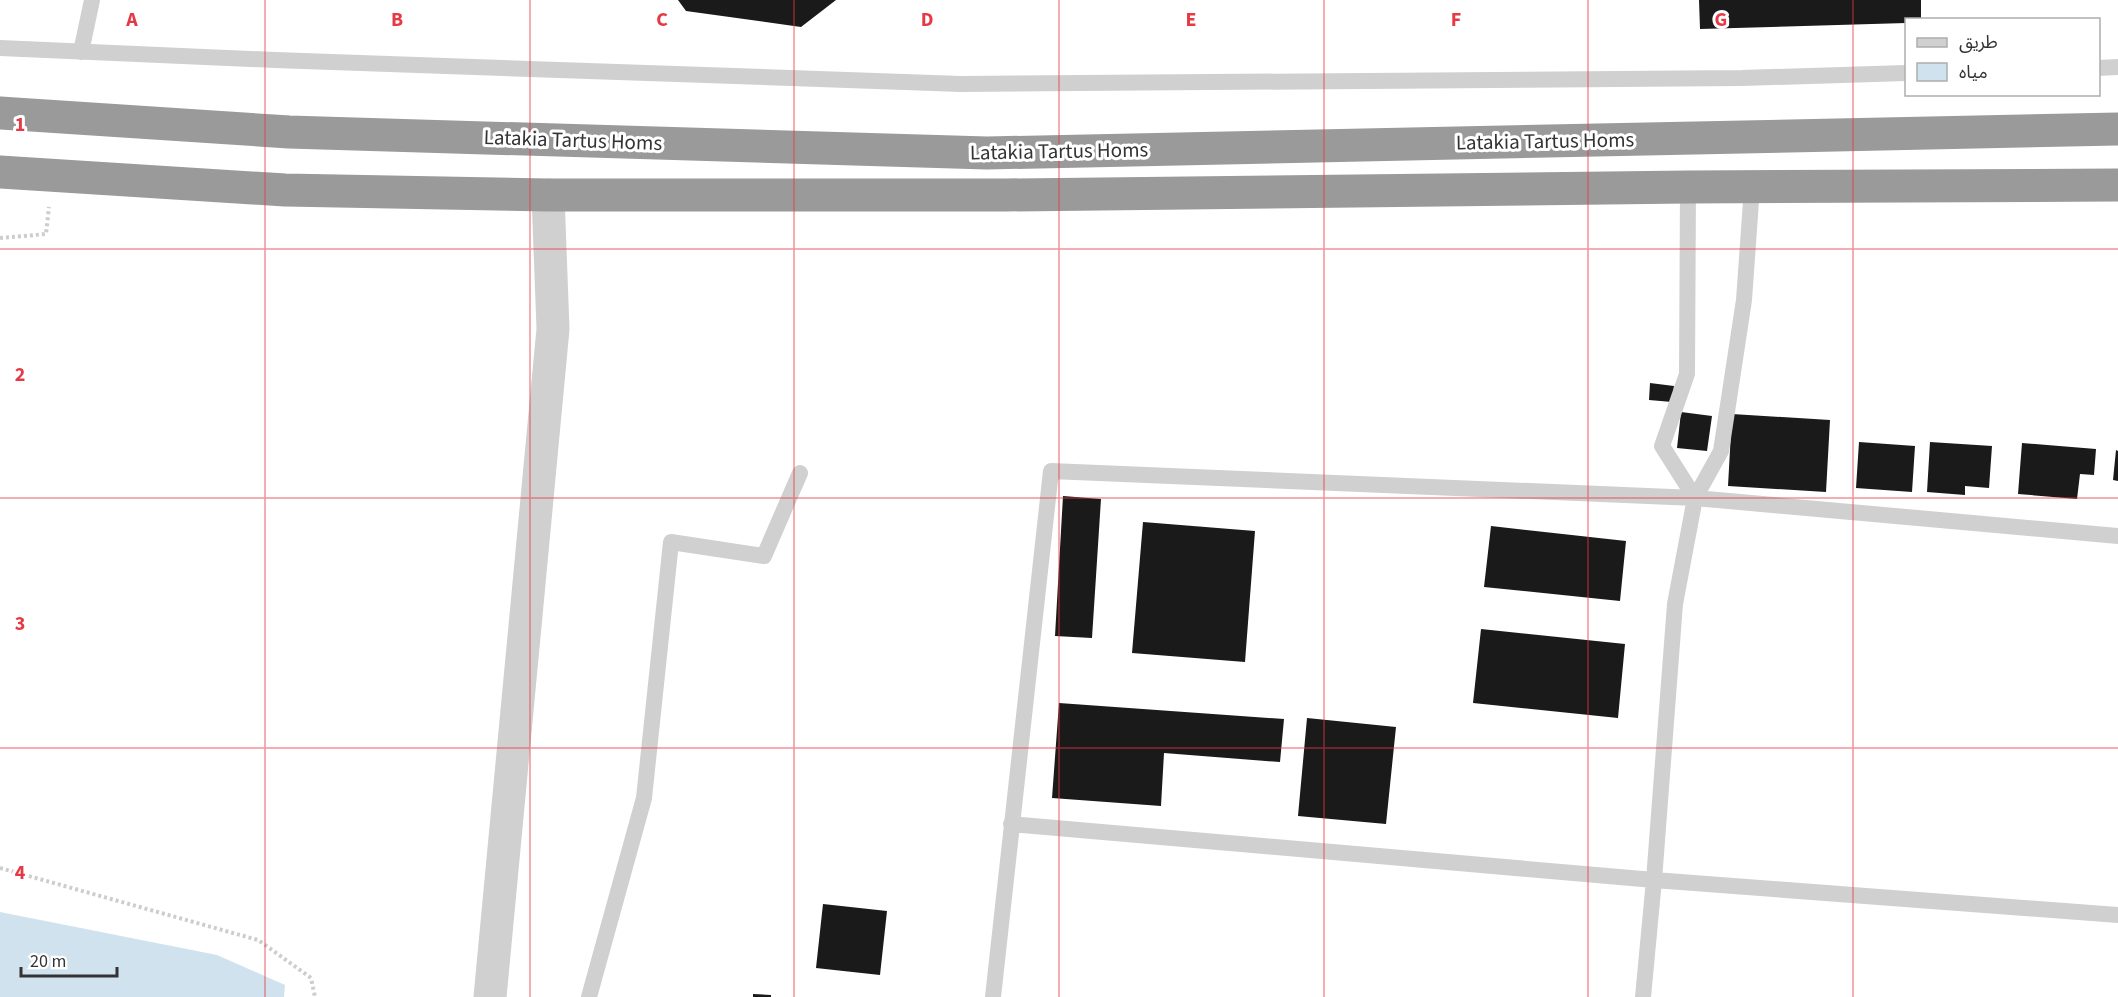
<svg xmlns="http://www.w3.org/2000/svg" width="2118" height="997" font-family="'Source Sans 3','Noto Sans Arabic',sans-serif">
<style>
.water{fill:#cfe2ee}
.building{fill:#1a1a1a}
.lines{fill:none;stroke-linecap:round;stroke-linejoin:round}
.path{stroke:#cdcdcd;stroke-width:4;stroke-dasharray:3 3;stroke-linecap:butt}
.service{stroke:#d0d0d0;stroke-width:16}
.minor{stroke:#d0d0d0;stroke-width:33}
.motorway{stroke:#9a9a9a;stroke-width:33}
.grid{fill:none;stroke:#e63946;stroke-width:1.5;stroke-opacity:0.55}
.labels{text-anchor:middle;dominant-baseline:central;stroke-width:6;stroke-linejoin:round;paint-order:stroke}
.street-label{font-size:21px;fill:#333;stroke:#fff}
.grid-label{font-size:20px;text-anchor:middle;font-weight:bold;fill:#e63946;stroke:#fff;stroke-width:6;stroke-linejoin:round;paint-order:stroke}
</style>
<rect width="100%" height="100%" fill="#fff"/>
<!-- water -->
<path class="water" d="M0 912 217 955 285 985 284 997H0Z"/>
<!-- building -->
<path class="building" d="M678 0H836L801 27 686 11Z
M1699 0H1921V20H1906V23L1700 29Z
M1650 383 1674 386 1672 402 1649 400Z
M1681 412 1712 416 1707 451 1677 448Z
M1732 414 1830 420 1826 492 1728 486Z
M1859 442 1915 446 1912 492 1856 488Z
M1930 442 1992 446 1989 488 1965 486V495L1927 492Z
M2022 443 2096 449 2094 475 2080 474 2077 499 2018 494Z
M2116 450 2118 451V481L2113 480Z
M1063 496 1101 499 1092 638 1055 636Z
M1143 522 1255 531 1245 662 1132 653Z
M1491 526 1626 541 1620 601 1484 587Z
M1481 629 1625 644 1618 718 1473 703Z
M1059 703 1284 719 1280 762 1164 753 1161 806 1052 798Z
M1307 718 1396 727 1386 824 1298 816Z
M823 904 887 911 880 975 816 968Z
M753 994 771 995V997H753Z"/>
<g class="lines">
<!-- path -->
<path class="path" d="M0 238 46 234 49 207
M0 868 258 940 311 978 315 997"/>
<!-- service -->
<path class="service" d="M0 48 275 60 961 84 1742 78 1906 73
M81 52 92 0
M2098 68 2118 67
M1688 187 1687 374 1662 446 1695 498
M1011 824 1654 880 2118 915
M589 997 644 798 671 542 764 556 800 473
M993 997 1051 471 1695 498 2118 536
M1643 997 1654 880 1675 604 1695 498 1721 451 1744 300 1752 187"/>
<!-- minor -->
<path class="minor" d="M490 997 553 329 548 195"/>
<!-- motorway -->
<path class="motorway" d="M0 113 289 132 987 153 2118 129
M0 172 285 190 548 195H1006L1688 187 2118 185"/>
</g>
<!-- grid -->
<path class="grid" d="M265 0V997M530 0V997M794 0V997M1059 0V997M1324 0V997M1588 0V997M1853 0V997M0 249H2118M0 498H2118M0 748H2118"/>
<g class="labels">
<!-- street labels -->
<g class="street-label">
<text transform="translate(573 140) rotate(2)">Latakia Tartus Homs</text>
<text transform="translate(1545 141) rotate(-1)">Latakia Tartus Homs</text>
<text transform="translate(1059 151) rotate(-1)">Latakia Tartus Homs</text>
</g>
</g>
<g class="grid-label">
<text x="132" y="26">A</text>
<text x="397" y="26">B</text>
<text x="662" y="26">C</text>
<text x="927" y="26">D</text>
<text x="1191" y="26">E</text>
<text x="1456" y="26">F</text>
<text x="1721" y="26">G</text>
<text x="20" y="131">1</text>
<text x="20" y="381">2</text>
<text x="20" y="630">3</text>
<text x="20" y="879">4</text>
</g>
<!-- legend -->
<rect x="1905" y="18" width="195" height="78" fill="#ffffff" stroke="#adadad" stroke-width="1.5"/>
<rect x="1917" y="38" width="30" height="9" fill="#d0d0d0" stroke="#adadad" stroke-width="1.5"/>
<text x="1959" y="48" font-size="18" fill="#333333">طريق</text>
<rect x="1917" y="63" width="30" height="18" fill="#cfe2ee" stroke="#adadad" stroke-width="1.5"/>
<text x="1959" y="78" font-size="18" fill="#333333">مياه</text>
<!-- scale -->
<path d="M21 967v9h96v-9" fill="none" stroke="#333333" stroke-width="3"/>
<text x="30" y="967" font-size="18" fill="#333333" stroke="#ffffff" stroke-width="4.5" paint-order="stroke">20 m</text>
</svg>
